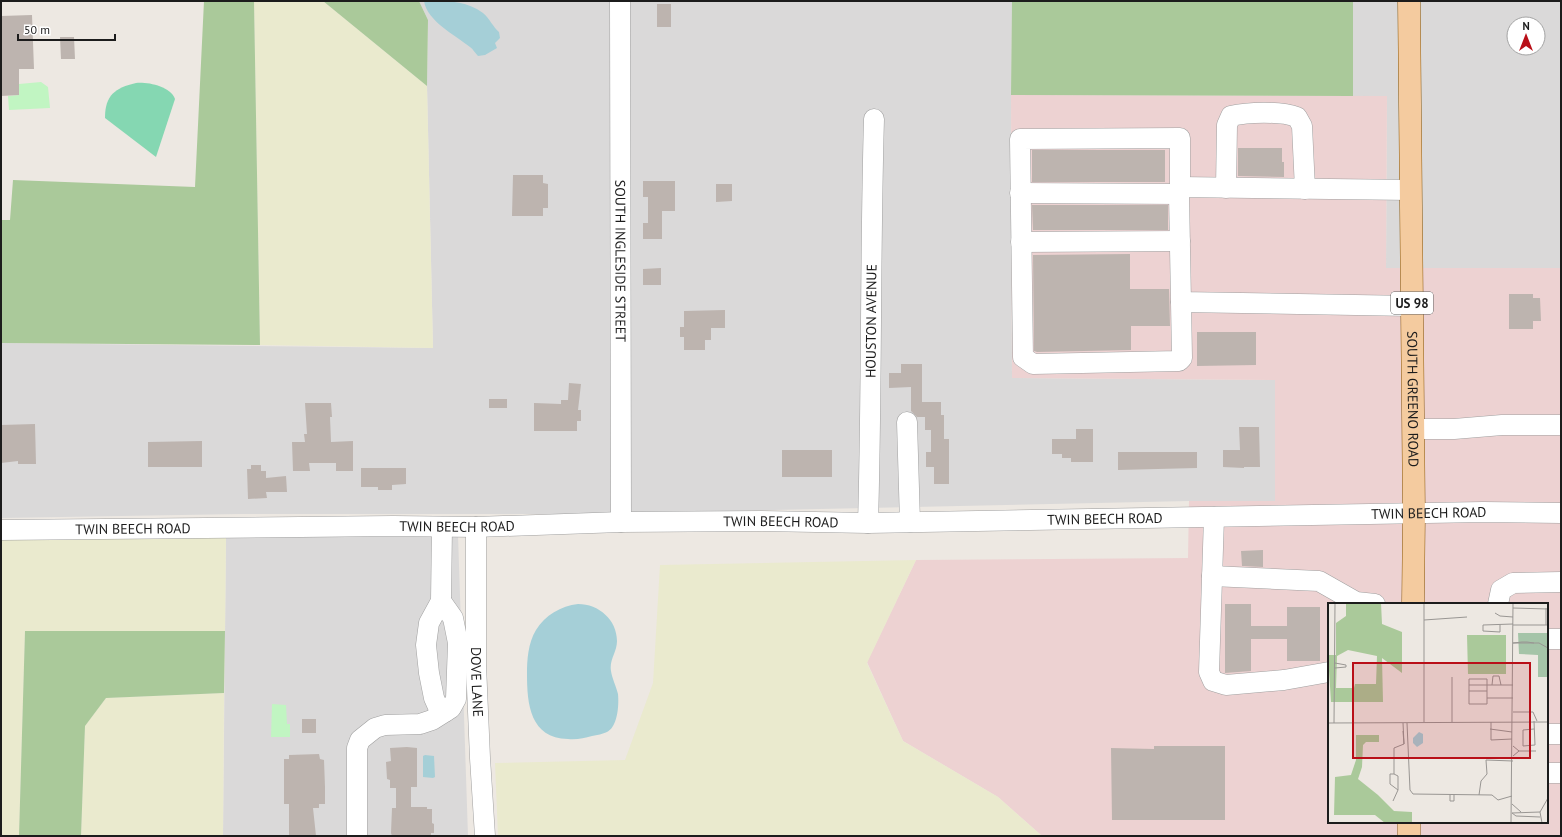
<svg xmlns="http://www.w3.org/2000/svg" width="1562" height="837" font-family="'PT Sans',sans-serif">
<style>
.residential{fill:#dad9d9;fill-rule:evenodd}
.commercial{fill:#edd2d2;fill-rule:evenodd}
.farmland{fill:#eaeace}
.forest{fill:#aac99a}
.park{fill:#c1f5c2}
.pitch{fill:#85d7b2}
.water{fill:#a5cfd7}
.building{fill:#bdb4af}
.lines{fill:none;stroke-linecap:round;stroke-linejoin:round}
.minor-casing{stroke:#a0a0a0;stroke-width:21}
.major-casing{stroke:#89580b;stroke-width:23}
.minor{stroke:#fff;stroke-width:20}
.major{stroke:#f4cb9f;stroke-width:22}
.labels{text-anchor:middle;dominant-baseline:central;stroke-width:3;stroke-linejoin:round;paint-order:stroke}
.shield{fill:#fff;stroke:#606060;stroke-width:1}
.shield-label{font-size:13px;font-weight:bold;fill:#1c1c1c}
.street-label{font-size:14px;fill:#1c1c1c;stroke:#fff}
.inset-road{fill:none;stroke:#999693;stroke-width:1}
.view{fill:#b90f18;fill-opacity:0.15;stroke:#b90f18;stroke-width:2}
.inset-edge{fill:none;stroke:#1c1c1c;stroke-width:2}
</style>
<rect width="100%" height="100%" fill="#ede8e2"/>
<!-- residential -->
<path class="residential" d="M419 1H1012L1011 129 1012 378 1275 380V501H1189L589 514H241L1 518V343L433 348 427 86 428 20Z
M1353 1H1561V268H1386L1387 97 1353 96ZM1514 24H1538V48H1514Z
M458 535 468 836H223L226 537Z"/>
<!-- commercial -->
<path class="commercial" d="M1011 95 1387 96 1386 268H1561V836H1042L998 797 903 741 867 662 916 560 1188 558 1189 501H1275V380L1012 378ZM1329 604H1547V822H1329Z"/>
<!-- farmland -->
<path class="farmland" d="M254 1H323L427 86 433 348 260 345Z
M226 537 225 631H25L19 836H1V540Z
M916 560 867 663 903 741 998 797 1042 836H498L495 763 625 760 653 683 660 565Z
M224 693 223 836H81L85 726 106 698Z"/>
<!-- forest -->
<path class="forest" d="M204 1H254L260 345 1 343V220H10L13 180 195 187Z
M323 1H419L428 20 427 86Z
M1012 1H1353V96L1011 95Z
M25 631H225L224 693 106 698 85 726 81 836H19Z"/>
<!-- park -->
<path class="park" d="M41 82 48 87 50 108 9 110 8 96 19 95V84Z
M272 704 286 705 287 724H290V737H271Z"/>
<!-- pitch -->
<path class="pitch" d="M136 83C148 82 170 86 175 99L156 157 105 118C105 95 115 88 136 83Z"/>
<!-- water -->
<path class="water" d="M424 1C446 1 466 0 483 13 490 19 493 27 499 32L500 38 495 43 497 48 485 55 478 56C475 53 473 49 470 47 455 35 427 21 424 1Z
M578 604C599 604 617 620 617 641 617 652 609 660 611 671 612 678 616 686 618 694 619 704 618 727 607 732 603 734 597 735 592 736 584 738 577 740 568 739 530 738 527 704 527 674 527 660 528 643 536 630 545 615 561 606 578 604Z
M425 755 434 756 435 777 433 778 423 777V756Z"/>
<!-- building -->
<path class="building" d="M657 4H671V27H657Z
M32 15 34 69H19V95L1 96V16Z
M60 37H74L75 59H61Z
M1238 148H1282V162H1284V177L1238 176Z
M1032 150H1165V182H1032Z
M513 175H543V183L548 184V208H543V216H512Z
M643 181H675V211H662V239H643V223H648V197H643Z
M716 184H732V201L716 202Z
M1032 205H1168V230H1033Z
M1130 254V289H1169L1170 326H1131V350L1037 352 1034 351 1033 255Z
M661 268V285H643V269Z
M1509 294H1533V298H1540L1541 321H1533V329H1509Z
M725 310V328H711V340H705V350H684V337H680V327H684V311Z
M1197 332H1256V365L1197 366Z
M901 364H922V402H941V415H944V439H949V484H934V467H926V452H931V430H925V417H917L911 411V387L889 388V373H901Z
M569 383 581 384 578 410H581V421H577V431H534V403L561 404V400H568Z
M489 399H507V408H489Z
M305 403H331L332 417H330L331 442 353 441V471H336V463H309L310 471H293L292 442H305L304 434H307Z
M35 424 36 464H18V461L1 463V425Z
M1239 427H1259L1260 467H1244V468L1223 467V450H1240Z
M1076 429H1093V462H1071V458H1062V454H1052V439H1076Z
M202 441V467H148V442Z
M782 450H832V477H782Z
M1118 452H1197V468L1118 470Z
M251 465H261V471H266V478L286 476 287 492H266L267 498 248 499 247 469H251Z
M361 468H406V484L392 485V490H378V487H361Z
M1263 550V567L1242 566 1241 551Z
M1225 604H1251V626H1287V607H1320V661H1287V639H1251V671L1225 673Z
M302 719H316V733H302Z
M1154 746H1225V820H1112L1111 748 1154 749Z
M407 747 417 748V787H411V807H427V809H432V823L434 824V833H431V836H392L391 833 392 808H396V788H390V780L387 779 386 762 391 761 390 748Z
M319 754 320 759 324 760 325 787V804H319V808H313L316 836H289V804H284V759H289V755Z"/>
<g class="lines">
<defs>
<g id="minor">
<path id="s1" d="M620 1 621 522"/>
<path d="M1180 187V138L1020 139 1023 357 1033 364 1179 361 1182 358 1181 302"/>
<path d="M1226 188 1227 125 1231 116C1247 112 1281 111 1297 117L1302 126 1305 189"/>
<path d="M1411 190 1180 187 1179 194 1181 302 1412 306"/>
<path d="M1020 193 1179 194"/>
<path d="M1021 242 1180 241"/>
<path d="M907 422 910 522"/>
<path d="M1414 429H1454L1502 425H1561"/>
<path d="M1214 517 1209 672 1213 681 1226 685 1284 680 1329 672"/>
<path id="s2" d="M868 523C872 388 870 254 874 119"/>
<path d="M442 527 441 601 429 623 426 645 429 673 434 698 438 707 445 712"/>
<path id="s3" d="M476 527V665L480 758 485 836"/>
<path id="s4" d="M1 530 393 526 476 527 621 522 761 521 868 523 1483 512 1561 513"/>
<path d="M1212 576 1319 581 1356 602 1375 604"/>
<path d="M1498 604 1501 590 1513 583 1561 582"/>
<path d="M1547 639H1561"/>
<path d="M1547 734H1561"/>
<path d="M1547 773H1561"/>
<path d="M357 836V748L360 740 375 728 385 725 420 724 432 720 451 708 456 699 458 643 453 618 441 601"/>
</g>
<g id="major">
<path id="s5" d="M1409 1 1414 514 1413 604"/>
<path d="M1409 836V822"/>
</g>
</defs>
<!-- minor casing -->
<use href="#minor" class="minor-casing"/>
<!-- major casing -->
<use href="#major" class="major-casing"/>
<!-- minor -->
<use href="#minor" class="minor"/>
<!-- major -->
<use href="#major" class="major"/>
</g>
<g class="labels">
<!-- shield labels -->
<rect class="shield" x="1391" y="292" width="42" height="22" rx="3"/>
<g class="shield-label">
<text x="1412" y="303">US 98</text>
</g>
<!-- street labels -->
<g class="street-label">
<text stroke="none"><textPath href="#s1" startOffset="260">SOUTH INGLESIDE STREET</textPath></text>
<text stroke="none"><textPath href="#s2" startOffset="202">HOUSTON AVENUE</textPath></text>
<text stroke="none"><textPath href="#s5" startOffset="398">SOUTH GREENO ROAD</textPath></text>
<text stroke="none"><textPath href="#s4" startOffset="1428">TWIN BEECH ROAD</textPath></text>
<text stroke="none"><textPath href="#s4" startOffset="1104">TWIN BEECH ROAD</textPath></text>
<text stroke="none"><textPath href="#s4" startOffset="780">TWIN BEECH ROAD</textPath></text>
<text stroke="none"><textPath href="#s4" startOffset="456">TWIN BEECH ROAD</textPath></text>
<text stroke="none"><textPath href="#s4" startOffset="132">TWIN BEECH ROAD</textPath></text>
<text stroke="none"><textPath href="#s3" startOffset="155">DOVE LANE</textPath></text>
</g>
</g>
<!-- overview -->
<g transform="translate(1328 603)">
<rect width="220" height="220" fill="#ede8e2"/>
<path d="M18 0H53L54 21 74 29V70L54 55 55 99H3L0 52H8V20L18 13ZM20 47 49 53 48 81H27L26 85H8L9 53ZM139 32H178V71H140ZM28 132H51V139H38L35 142 34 164 30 176 50 192 66 208 84 209V220H57L47 212H6L7 174 23 172 28 157Z" fill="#aac99a" fill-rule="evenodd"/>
<path d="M190 30H220V74H210V52L191 51Z" fill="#a5c4a8"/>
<path d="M91 129 95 131V140L89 144 85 140V135Z" fill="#a5cfd7"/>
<path class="inset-road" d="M96 0V119M185 5 220 6M167 10 172 13 185 14M96 17 139 14M172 22V29L155 28V22L185 21M185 22H220M218 22V5M199 39 206 40H185L194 39ZM206 40H211L220 45M7 60 18 62V64L7 65M141 82H159M159 82V76H141V101H159V95M164 82 165 73H171L173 82M185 82H159V95H185M141 88H159M185 109H205L209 118M206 118 207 142 195 143V127L206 126M124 119V74M163 119V137L184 136M0 120 220 119M6 120 7 0M75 120 76 141M79 120 82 187 85 191 164 192 170 197 184 193M162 126 184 129M75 128 76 141M191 148H208M185 153 191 148 185 143M66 171H62V181L70 187V173L66 171V145L76 141M122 192V198H126V191M151 192 153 178 159 171 158 157 185 158M65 198 70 187M184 201 193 209M184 210 188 213 212 214M184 210 212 209M183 220 185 0M214 220 212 209 220 195"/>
<path class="view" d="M25 60H202V155H25Z"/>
<rect width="220" height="220" class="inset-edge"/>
</g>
<!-- border -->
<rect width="1562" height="837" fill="none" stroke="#1c1c1c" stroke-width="4"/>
<!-- north arrow -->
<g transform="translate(1526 36)"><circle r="19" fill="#ffffff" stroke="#a4a4a4"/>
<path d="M0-3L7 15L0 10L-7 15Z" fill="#b90f18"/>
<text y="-6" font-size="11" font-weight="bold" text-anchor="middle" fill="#1c1c1c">N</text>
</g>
<!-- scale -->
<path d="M18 34v6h97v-6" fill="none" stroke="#1c1c1c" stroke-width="2"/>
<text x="24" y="34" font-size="12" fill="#1c1c1c" stroke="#ffffff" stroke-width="3" paint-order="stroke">50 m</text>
</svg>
